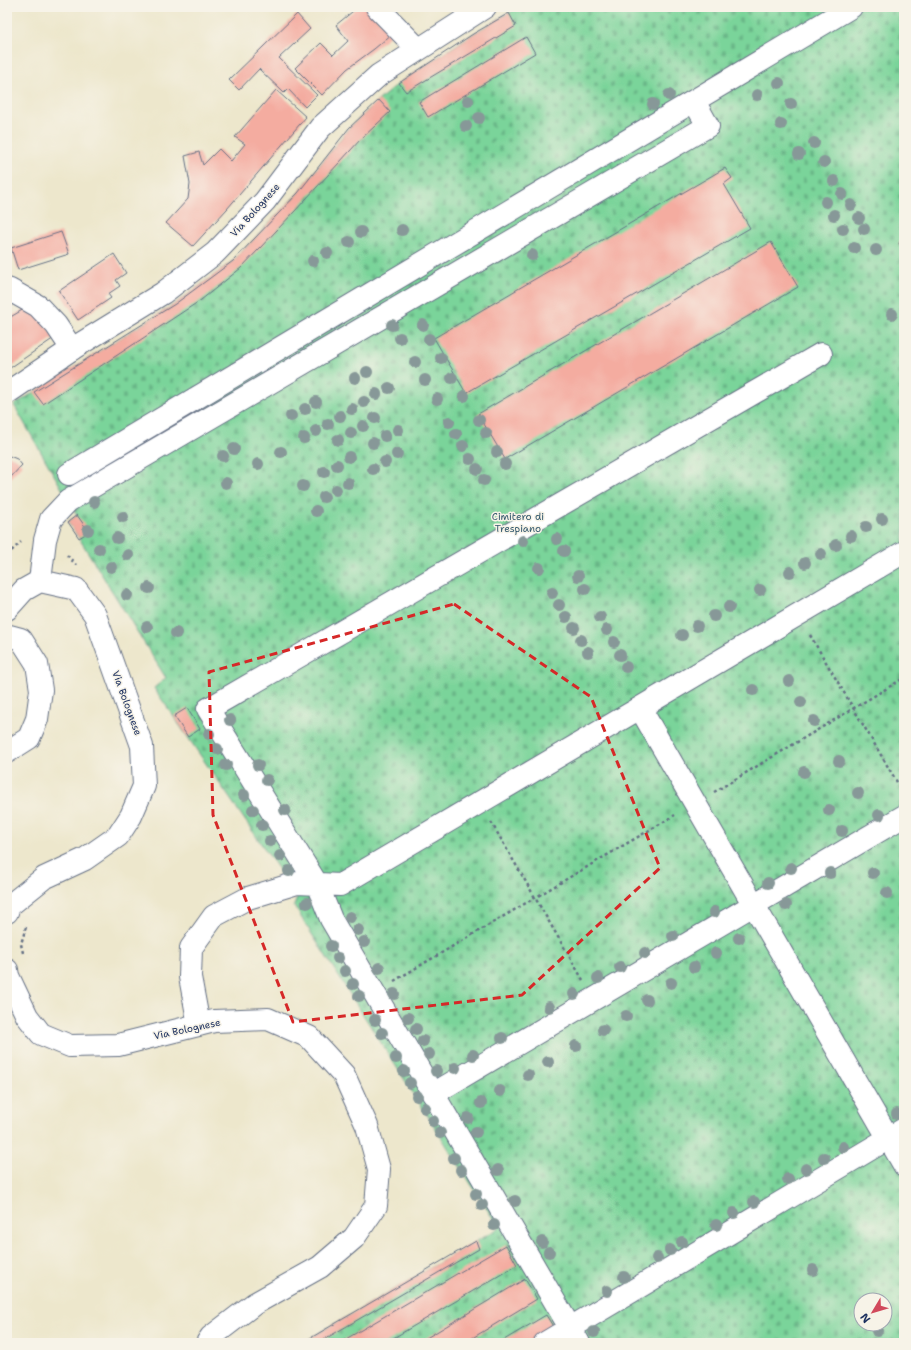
<svg xmlns="http://www.w3.org/2000/svg" width="911" height="1350" font-family="'Shantell Sans',sans-serif">
<style>
.cemetery{fill:url(#cemetery-stones);stroke:#4a827c;fill-rule:evenodd}
.building{fill:#f4aca0}
.lines{fill:none;stroke-linecap:round;stroke-linejoin:round}
.minor-casing{stroke:#646f84;stroke-width:24}
.major-casing{stroke:#646f84;stroke-width:24}
.path{stroke:#646f84;stroke-width:2.5;stroke-dasharray:3 3;stroke-linecap:butt}
.minor{stroke:#fff;stroke-width:22}
.major{stroke:#fff;stroke-width:22}
.tree{fill:#879898}
.marked{fill:none;stroke:#d62828;stroke-width:3;stroke-dasharray:8 5;stroke-linejoin:round}
.labels{text-anchor:middle;dominant-baseline:central;stroke-width:3;stroke-linejoin:round;paint-order:stroke}
.street-label{font-size:10px;fill:#1b2f5e;stroke:#f7f3e8}
.park-label{font-size:10px;fill:#33586d;stroke:#f7f3e8}
</style>
<defs>
<pattern id="cemetery-stones" width="16" height="16" patternUnits="userSpaceOnUse"><rect width="16" height="16" fill="#7ad49a"/><path d="M2 7V4a2 2 0 0 1 4 0v3zM10 15v-3a2 2 0 0 1 4 0v3z" fill="#69b687"/></pattern>
</defs>
<rect width="100%" height="100%" fill="#f7f3e8"/>
<filter id="ink" filterUnits="userSpaceOnUse"><feTurbulence type="fractalNoise" baseFrequency=".025" numOctaves="2"/><feDisplacementMap in="SourceGraphic" scale="8" xChannelSelector="R" yChannelSelector="G"/><feConvolveMatrix kernelMatrix="1 2 1 2 8 2 1 2 1" color-interpolation-filters="sRGB"/></filter>
<filter id="wash" filterUnits="userSpaceOnUse"><feTurbulence type="fractalNoise" baseFrequency=".012" numOctaves="4" result="noise"/><feDisplacementMap in="SourceGraphic" scale="16" xChannelSelector="R" yChannelSelector="G"/><feGaussianBlur stdDeviation="0.9" result="paint"/><feColorMatrix in="noise" values="0 0 0 0 0 0 0 0 0 0 0 0 0 0 0 0 0 1.4 0 .05"/><feComposite in="paint" operator="in"/></filter>
<g filter="url(#wash)">
<rect width="100%" height="100%" fill="#ede7cc"/>
<!-- cemetery -->
<path class="cemetery" d="M519 7H904V1343H302L499 1228 294 906 300 889 293 877 282 874 154 688 166 678 79 538 68 522 77 515 14 405 175 304 233 261 298 193 349 128 379 100 399 83 473 34ZM861 1300H885V1324H861Z"/>
<g id="blocks">
<!-- building -->
<path class="building" d="M358 7H367L392 34 374 49 347 69 322 95 295 68 321 43 333 55 348 41 336 25Z
M509 13 516 26 406 92 399 83 473 34Z
M297 14 310 29 279 58 317 95 305 107 288 89 284 93 259 69 239 90 229 80Z
M526 37 535 53 428 117 419 102Z
M276 90 306 117 227 209 193 246 166 223 188 199 190 184 185 156 199 152 203 165 219 149 231 161 245 144 235 137Z
M379 100 390 112 361 139 295 211 241 268 201 300 43 404 34 392 175 304 233 261 298 193 349 128Z
M725 168 732 178 724 184 750 228 466 393 434 338Z
M61 232 69 254 18 270 11 248Z
M904 239V251L899 243Z
M771 242 798 287 505 459 478 414Z
M114 254 126 273 116 280 120 286 108 294 111 298 78 320 59 291Z
M24 309 42 317 54 338 7 370V319Z
M7 455 17 459 22 465 10 478 7 475Z
M77 515 89 532 79 538 68 522Z
M187 708 200 729 188 737 174 716Z
M476 1241 479 1249 318 1343H302Z
M506 1245 517 1265 385 1343H339Z
M525 1279 537 1299 464 1343H418Z
M546 1315 554 1328 530 1343H499Z"/>
</g>
</g>
<g filter="url(#ink)">
<use href="#blocks" fill-opacity="0" stroke="#646f84" stroke-width="1"/>
<g class="lines">
<defs>
<path id="minor" d="M377 7 418 49
M7 289 10 290 38 306 56 325 72 349
M69 474 851 7
M40 581 45 540 51 519 68 501 708 126 694 101
M7 609 24 590 40 581 76 589 95 615 142 746 144 786 131 816 118 836 85 859 44 878 9 906 7 912
M7 636H10L21 639 37 664 41 690 37 719 29 738 7 752
M640 708 904 1165
M7 970 8 976 27 1016 41 1034 70 1046 118 1045 214 1021 268 1019 309 1037 344 1075 367 1126 379 1169 376 1206 354 1238 320 1267 254 1304 211 1337 207 1343
M199 1025 190 977 191 948 214 916 248 898 297 883 340 885 904 552
M433 1094 904 816
M545 1343 904 1129
M579 1343 331 919 317 884 208 709 821 354"/>
<path id="major" d="M7 393 72 349 163 293 215 253 265 201 320 128 379 75 485 7"/>
</defs>
<!-- minor casing -->
<use href="#minor" class="minor-casing"/>
<!-- major casing -->
<use href="#major" class="major-casing"/>
<!-- path -->
<path class="path" d="M7 555 21 542
M67 555 76 565
M810 635 904 794
M714 792 904 678
M491 822 583 980
M23 953 21 944 26 927
M394 981 675 815"/>
<!-- minor -->
<use href="#minor" class="minor"/>
<!-- major -->
<use href="#major" class="major"/>
</g>
<!-- trees -->
<g class="tree">
<circle cx="779" cy="83" r="6"/>
<circle cx="669" cy="95" r="6"/>
<circle cx="757" cy="95" r="6"/>
<circle cx="468" cy="101" r="6"/>
<circle cx="653" cy="104" r="6"/>
<circle cx="791" cy="104" r="6"/>
<circle cx="479" cy="118" r="6"/>
<circle cx="781" cy="124" r="6"/>
<circle cx="466" cy="126" r="6"/>
<circle cx="814" cy="143" r="6"/>
<circle cx="799" cy="154" r="6"/>
<circle cx="824" cy="162" r="6"/>
<circle cx="834" cy="181" r="6"/>
<circle cx="842" cy="194" r="6"/>
<circle cx="826" cy="202" r="6"/>
<circle cx="851" cy="205" r="6"/>
<circle cx="834" cy="215" r="6"/>
<circle cx="859" cy="218" r="6"/>
<circle cx="843" cy="229" r="6"/>
<circle cx="864" cy="229" r="6"/>
<circle cx="402" cy="230" r="6"/>
<circle cx="361" cy="232" r="6"/>
<circle cx="349" cy="242" r="6"/>
<circle cx="854" cy="248" r="6"/>
<circle cx="876" cy="250" r="6"/>
<circle cx="327" cy="253" r="6"/>
<circle cx="532" cy="255" r="6"/>
<circle cx="313" cy="261" r="6"/>
<circle cx="892" cy="314" r="6"/>
<circle cx="392" cy="325" r="6"/>
<circle cx="423" cy="325" r="6"/>
<circle cx="400" cy="338" r="6"/>
<circle cx="429" cy="339" r="6"/>
<circle cx="441" cy="358" r="6"/>
<circle cx="415" cy="362" r="6"/>
<circle cx="367" cy="372" r="6"/>
<circle cx="355" cy="378" r="6"/>
<circle cx="452" cy="378" r="6"/>
<circle cx="425" cy="380" r="6"/>
<circle cx="389" cy="388" r="6"/>
<circle cx="376" cy="394" r="6"/>
<circle cx="464" cy="396" r="6"/>
<circle cx="437" cy="399" r="6"/>
<circle cx="316" cy="402" r="6"/>
<circle cx="364" cy="402" r="6"/>
<circle cx="305" cy="409" r="6"/>
<circle cx="352" cy="409" r="6"/>
<circle cx="291" cy="416" r="6"/>
<circle cx="340" cy="416" r="6"/>
<circle cx="375" cy="418" r="6"/>
<circle cx="479" cy="420" r="6"/>
<circle cx="449" cy="422" r="6"/>
<circle cx="328" cy="424" r="6"/>
<circle cx="363" cy="426" r="6"/>
<circle cx="398" cy="430" r="6"/>
<circle cx="316" cy="431" r="6"/>
<circle cx="351" cy="433" r="6"/>
<circle cx="486" cy="433" r="6"/>
<circle cx="456" cy="434" r="6"/>
<circle cx="385" cy="436" r="6"/>
<circle cx="304" cy="438" r="6"/>
<circle cx="338" cy="440" r="6"/>
<circle cx="373" cy="443" r="6"/>
<circle cx="463" cy="446" r="6"/>
<circle cx="234" cy="449" r="6"/>
<circle cx="281" cy="452" r="6"/>
<circle cx="497" cy="452" r="6"/>
<circle cx="397" cy="454" r="6"/>
<circle cx="223" cy="456" r="6"/>
<circle cx="349" cy="457" r="6"/>
<circle cx="470" cy="459" r="6"/>
<circle cx="385" cy="462" r="6"/>
<circle cx="258" cy="464" r="6"/>
<circle cx="505" cy="464" r="6"/>
<circle cx="337" cy="465" r="6"/>
<circle cx="373" cy="469" r="6"/>
<circle cx="477" cy="469" r="6"/>
<circle cx="324" cy="472" r="6"/>
<circle cx="484" cy="480" r="6"/>
<circle cx="226" cy="483" r="6"/>
<circle cx="348" cy="483" r="6"/>
<circle cx="303" cy="486" r="6"/>
<circle cx="336" cy="490" r="6"/>
<circle cx="324" cy="497" r="6"/>
<circle cx="94" cy="502" r="6"/>
<circle cx="316" cy="511" r="6"/>
<circle cx="123" cy="517" r="6"/>
<circle cx="882" cy="519" r="6"/>
<circle cx="866" cy="527" r="6"/>
<circle cx="88" cy="530" r="6"/>
<circle cx="851" cy="536" r="6"/>
<circle cx="117" cy="538" r="6"/>
<circle cx="557" cy="539" r="6"/>
<circle cx="523" cy="541" r="6"/>
<circle cx="836" cy="545" r="6"/>
<circle cx="99" cy="549" r="6"/>
<circle cx="564" cy="551" r="6"/>
<circle cx="821" cy="554" r="6"/>
<circle cx="128" cy="555" r="6"/>
<circle cx="805" cy="563" r="6"/>
<circle cx="111" cy="567" r="6"/>
<circle cx="539" cy="568" r="6"/>
<circle cx="790" cy="572" r="6"/>
<circle cx="578" cy="576" r="6"/>
<circle cx="149" cy="588" r="6"/>
<circle cx="585" cy="589" r="6"/>
<circle cx="760" cy="590" r="6"/>
<circle cx="552" cy="593" r="6"/>
<circle cx="127" cy="595" r="6"/>
<circle cx="559" cy="605" r="6"/>
<circle cx="729" cy="607" r="6"/>
<circle cx="714" cy="616" r="6"/>
<circle cx="566" cy="617" r="6"/>
<circle cx="600" cy="617" r="6"/>
<circle cx="697" cy="626" r="6"/>
<circle cx="147" cy="627" r="6"/>
<circle cx="574" cy="628" r="6"/>
<circle cx="607" cy="630" r="6"/>
<circle cx="176" cy="633" r="6"/>
<circle cx="682" cy="635" r="6"/>
<circle cx="581" cy="640" r="6"/>
<circle cx="614" cy="642" r="6"/>
<circle cx="588" cy="652" r="6"/>
<circle cx="620" cy="655" r="6"/>
<circle cx="626" cy="667" r="6"/>
<circle cx="789" cy="681" r="6"/>
<circle cx="753" cy="690" r="6"/>
<circle cx="801" cy="702" r="6"/>
<circle cx="230" cy="720" r="6"/>
<circle cx="814" cy="721" r="6"/>
<circle cx="209" cy="734" r="6"/>
<circle cx="217" cy="749" r="6"/>
<circle cx="839" cy="761" r="6"/>
<circle cx="226" cy="765" r="6"/>
<circle cx="258" cy="765" r="6"/>
<circle cx="804" cy="772" r="6"/>
<circle cx="267" cy="780" r="6"/>
<circle cx="858" cy="793" r="6"/>
<circle cx="244" cy="795" r="6"/>
<circle cx="253" cy="810" r="6"/>
<circle cx="285" cy="810" r="6"/>
<circle cx="829" cy="810" r="6"/>
<circle cx="879" cy="815" r="6"/>
<circle cx="262" cy="825" r="6"/>
<circle cx="842" cy="831" r="6"/>
<circle cx="270" cy="841" r="6"/>
<circle cx="280" cy="856" r="6"/>
<circle cx="791" cy="868" r="6"/>
<circle cx="289" cy="871" r="6"/>
<circle cx="830" cy="873" r="6"/>
<circle cx="873" cy="873" r="6"/>
<circle cx="768" cy="883" r="6"/>
<circle cx="887" cy="893" r="6"/>
<circle cx="307" cy="903" r="6"/>
<circle cx="786" cy="905" r="6"/>
<circle cx="714" cy="912" r="6"/>
<circle cx="350" cy="917" r="6"/>
<circle cx="358" cy="930" r="6"/>
<circle cx="673" cy="936" r="6"/>
<circle cx="739" cy="938" r="6"/>
<circle cx="364" cy="942" r="6"/>
<circle cx="331" cy="946" r="6"/>
<circle cx="645" cy="953" r="6"/>
<circle cx="716" cy="953" r="6"/>
<circle cx="338" cy="958" r="6"/>
<circle cx="620" cy="967" r="6"/>
<circle cx="694" cy="967" r="6"/>
<circle cx="379" cy="968" r="6"/>
<circle cx="345" cy="971" r="6"/>
<circle cx="598" cy="978" r="6"/>
<circle cx="671" cy="983" r="6"/>
<circle cx="353" cy="984" r="6"/>
<circle cx="394" cy="994" r="6"/>
<circle cx="574" cy="994" r="6"/>
<circle cx="359" cy="996" r="6"/>
<circle cx="647" cy="1000" r="6"/>
<circle cx="549" cy="1007" r="6"/>
<circle cx="626" cy="1016" r="6"/>
<circle cx="408" cy="1018" r="6"/>
<circle cx="375" cy="1020" r="6"/>
<circle cx="416" cy="1029" r="6"/>
<circle cx="603" cy="1030" r="6"/>
<circle cx="382" cy="1033" r="6"/>
<circle cx="502" cy="1038" r="6"/>
<circle cx="423" cy="1041" r="6"/>
<circle cx="576" cy="1046" r="6"/>
<circle cx="429" cy="1054" r="6"/>
<circle cx="473" cy="1055" r="6"/>
<circle cx="396" cy="1058" r="6"/>
<circle cx="548" cy="1062" r="6"/>
<circle cx="455" cy="1068" r="6"/>
<circle cx="404" cy="1071" r="6"/>
<circle cx="436" cy="1071" r="6"/>
<circle cx="528" cy="1075" r="6"/>
<circle cx="410" cy="1083" r="6"/>
<circle cx="500" cy="1091" r="6"/>
<circle cx="417" cy="1096" r="6"/>
<circle cx="481" cy="1103" r="6"/>
<circle cx="425" cy="1108" r="6"/>
<circle cx="897" cy="1114" r="6"/>
<circle cx="468" cy="1118" r="6"/>
<circle cx="433" cy="1121" r="6"/>
<circle cx="476" cy="1132" r="6"/>
<circle cx="440" cy="1133" r="6"/>
<circle cx="843" cy="1147" r="6"/>
<circle cx="454" cy="1158" r="6"/>
<circle cx="824" cy="1158" r="6"/>
<circle cx="806" cy="1169" r="6"/>
<circle cx="461" cy="1170" r="6"/>
<circle cx="498" cy="1170" r="6"/>
<circle cx="788" cy="1179" r="6"/>
<circle cx="476" cy="1194" r="6"/>
<circle cx="515" cy="1201" r="6"/>
<circle cx="754" cy="1202" r="6"/>
<circle cx="482" cy="1205" r="6"/>
<circle cx="734" cy="1213" r="6"/>
<circle cx="494" cy="1225" r="6"/>
<circle cx="716" cy="1225" r="6"/>
<circle cx="542" cy="1242" r="6"/>
<circle cx="682" cy="1242" r="6"/>
<circle cx="670" cy="1250" r="6"/>
<circle cx="549" cy="1252" r="6"/>
<circle cx="657" cy="1258" r="6"/>
<circle cx="813" cy="1270" r="6"/>
<circle cx="624" cy="1277" r="6"/>
<circle cx="607" cy="1291" r="6"/>
<circle cx="877" cy="1331" r="6"/>
<circle cx="594" cy="1332" r="6"/>
</g>
</g>
<!-- marked area -->
<path class="marked" d="M454 604 591 697 660 868 522 995 293 1022 213 815 209 672Z"/>
<g class="labels">
<!-- street labels -->
<g class="street-label">
<text transform="translate(255 210) rotate(-48)">Via Bolognese</text>
<text transform="translate(127 703) rotate(70)">Via Bolognese</text>
<text transform="translate(187 1029) rotate(-12)">Via Bolognese</text>
</g>
<!-- park labels -->
<g class="park-label">
<text x="518" y="516">Cimitero di<tspan x="518" dy="12">Trespiano</tspan></text>
</g>
</g>
<!-- margin -->
<rect width="911" height="1350" fill="none" stroke="#f7f3e8" stroke-width="24"/>
<!-- north arrow -->
<g transform="translate(873 1312) rotate(232)"><circle r="19" fill="#f7f3e8" stroke="#9fa5b1"/>
<path d="M0-3L7 15L0 10L-7 15Z" fill="#d1495b"/>
<text y="-6" font-size="11" font-weight="bold" text-anchor="middle" fill="#1b2f5e">N</text>
</g>
</svg>
